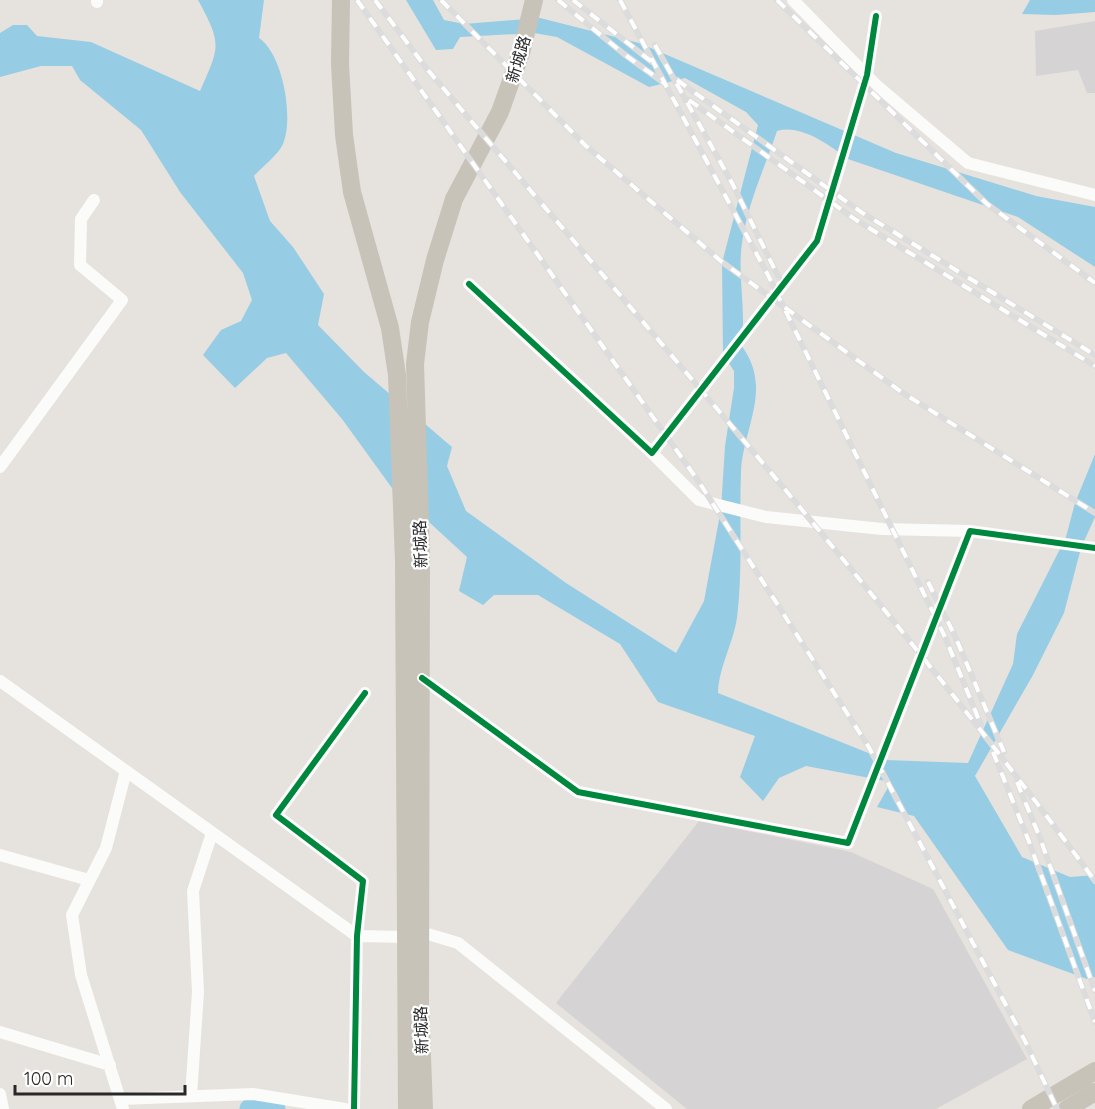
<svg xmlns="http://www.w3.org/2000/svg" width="1095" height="1109" font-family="Quicksand,'Noto Sans SC',sans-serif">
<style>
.industrial{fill:#d6d3d5}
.water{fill:#96cde4}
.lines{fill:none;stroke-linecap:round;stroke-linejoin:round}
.river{stroke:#96cde4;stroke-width:21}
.minor{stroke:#fbfbfa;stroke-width:12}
.primary{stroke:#c7c3b9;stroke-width:18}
.rail-casing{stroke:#dddcdd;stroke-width:6}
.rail{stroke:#fff;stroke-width:4;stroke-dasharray:11;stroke-linecap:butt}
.cycleway-casing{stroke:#fff;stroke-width:10}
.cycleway{stroke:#00873e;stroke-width:6}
.labels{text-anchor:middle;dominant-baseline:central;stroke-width:4.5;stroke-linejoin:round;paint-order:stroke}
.street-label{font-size:16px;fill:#282828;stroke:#fff}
</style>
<rect width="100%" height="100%" fill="#e6e2de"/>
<!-- industrial -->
<path class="industrial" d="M1095 21V93H1087L1078 70 1036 76 1035 31Z
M699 821 851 852 933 889 1027 1059 936 1109H687L556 1003Z"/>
<!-- water -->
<path class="water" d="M198 0H264L259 38C283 54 294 118 283 144 278 155 262 167 254 176L270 221 293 247 324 294 318 325 364 372 452 447 447 466 466 511 566 583 676 653 704 601 721 509 725 446 734 388V371L723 354 722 263 758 125 746 112 685 78 649 87 557 37 534 33 460 37 453 49 436 50 406 0H433L444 20 464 24 540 18 639 43 896 153 1036 196 1095 207V267L1018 217 848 159C829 145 801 124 777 131 765 167 747 205 742 243 737 277 747 311 741 345 751 359 755 369 756 386 757 413 742 444 741 472 739 520 743 569 737 618 733 644 719 666 718 693L886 760 968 763 1013 664 1017 634 1066 537 1075 503 1095 454V517L1081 548 1064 613 1033 675 975 776 1022 857 1070 877 1095 875V977L1087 979 1008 950 914 816 877 807 891 782 806 766 779 778 763 801 740 777 755 736 658 702 620 644 538 595H494L483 605 459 591 467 557 392 488 342 419 286 353 267 358 235 388 203 355 221 330 241 321 252 300 243 273 180 192 141 130 80 80 72 66H41L0 77V33L13 25H27L37 36 91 42 200 91C220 46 222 44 198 0Z
M1030 0H1095V12L1056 15 1022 14Z"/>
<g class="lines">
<!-- river -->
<path class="river" d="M250 1109 262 1106 275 1109"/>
<!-- minor -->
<path class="minor" d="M97 0V2
M793 0 875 84 968 163 1095 195
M469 284 652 453 817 241 867 75 876 16
M652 453 699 500 766 517 882 529 970 531
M0 467 122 300 80 265 81 219 94 200
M422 678 578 792 848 843 970 531 1095 548
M0 681 357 936 405 937
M0 855 89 880
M421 932 458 943 666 1109
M0 1032 110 1065
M0 1094 3 1109
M191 1096 198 992 193 891 212 833
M121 1099 253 1094 345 1109
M123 1109 81 975 72 915 106 848 126 771
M354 1109 357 936 363 881 276 815 365 693"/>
<!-- primary -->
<path class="primary" d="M341 0 340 64 344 135 352 192 390 328 397 375 404 561 407 1109
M424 1109 420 1003 421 556 415 364 420 322 435 260 454 199 500 112 521 53 534 0
M1031 1109 1095 1071
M1067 1109 1095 1092"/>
<defs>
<path id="rail" d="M357 0 699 482 870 749 1025 1041 1057 1109
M375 0 427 69C653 336 888 599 1095 881
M441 0 586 146 722 262 903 393 1095 513
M558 0 624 54 664 83
M573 0 652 62
M620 0 769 277 945 637 981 725
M777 0 987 204 1095 283
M655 45 732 183 779 278
M677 80 861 212 1095 355
M689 100 856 220 1095 366
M928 582 955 636 1004 752
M993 752 1028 839 1095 1022
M1017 782 1040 838 1095 991"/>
</defs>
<!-- rail casing -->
<use href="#rail" class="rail-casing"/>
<!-- rail -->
<use href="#rail" class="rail"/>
<defs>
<path id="cycleway" d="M469 284 652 453 817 241 867 75 876 16
M422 678 578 792 848 843 970 531 1095 548
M354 1109 357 936 363 881 276 815 365 693"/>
</defs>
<!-- cycleway casing -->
<use href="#cycleway" class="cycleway-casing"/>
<!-- cycleway -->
<use href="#cycleway" class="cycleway"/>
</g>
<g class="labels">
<!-- street labels -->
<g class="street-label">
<text transform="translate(518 59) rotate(-73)">新城路</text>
<text transform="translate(420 544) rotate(-92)">新城路</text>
<text transform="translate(421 1030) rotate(-92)">新城路</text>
</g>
</g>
<!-- scale -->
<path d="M15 1085v9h170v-9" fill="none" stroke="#282828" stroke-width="3"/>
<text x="24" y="1085" font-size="18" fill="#282828" stroke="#ffffff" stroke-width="4.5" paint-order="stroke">100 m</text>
</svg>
